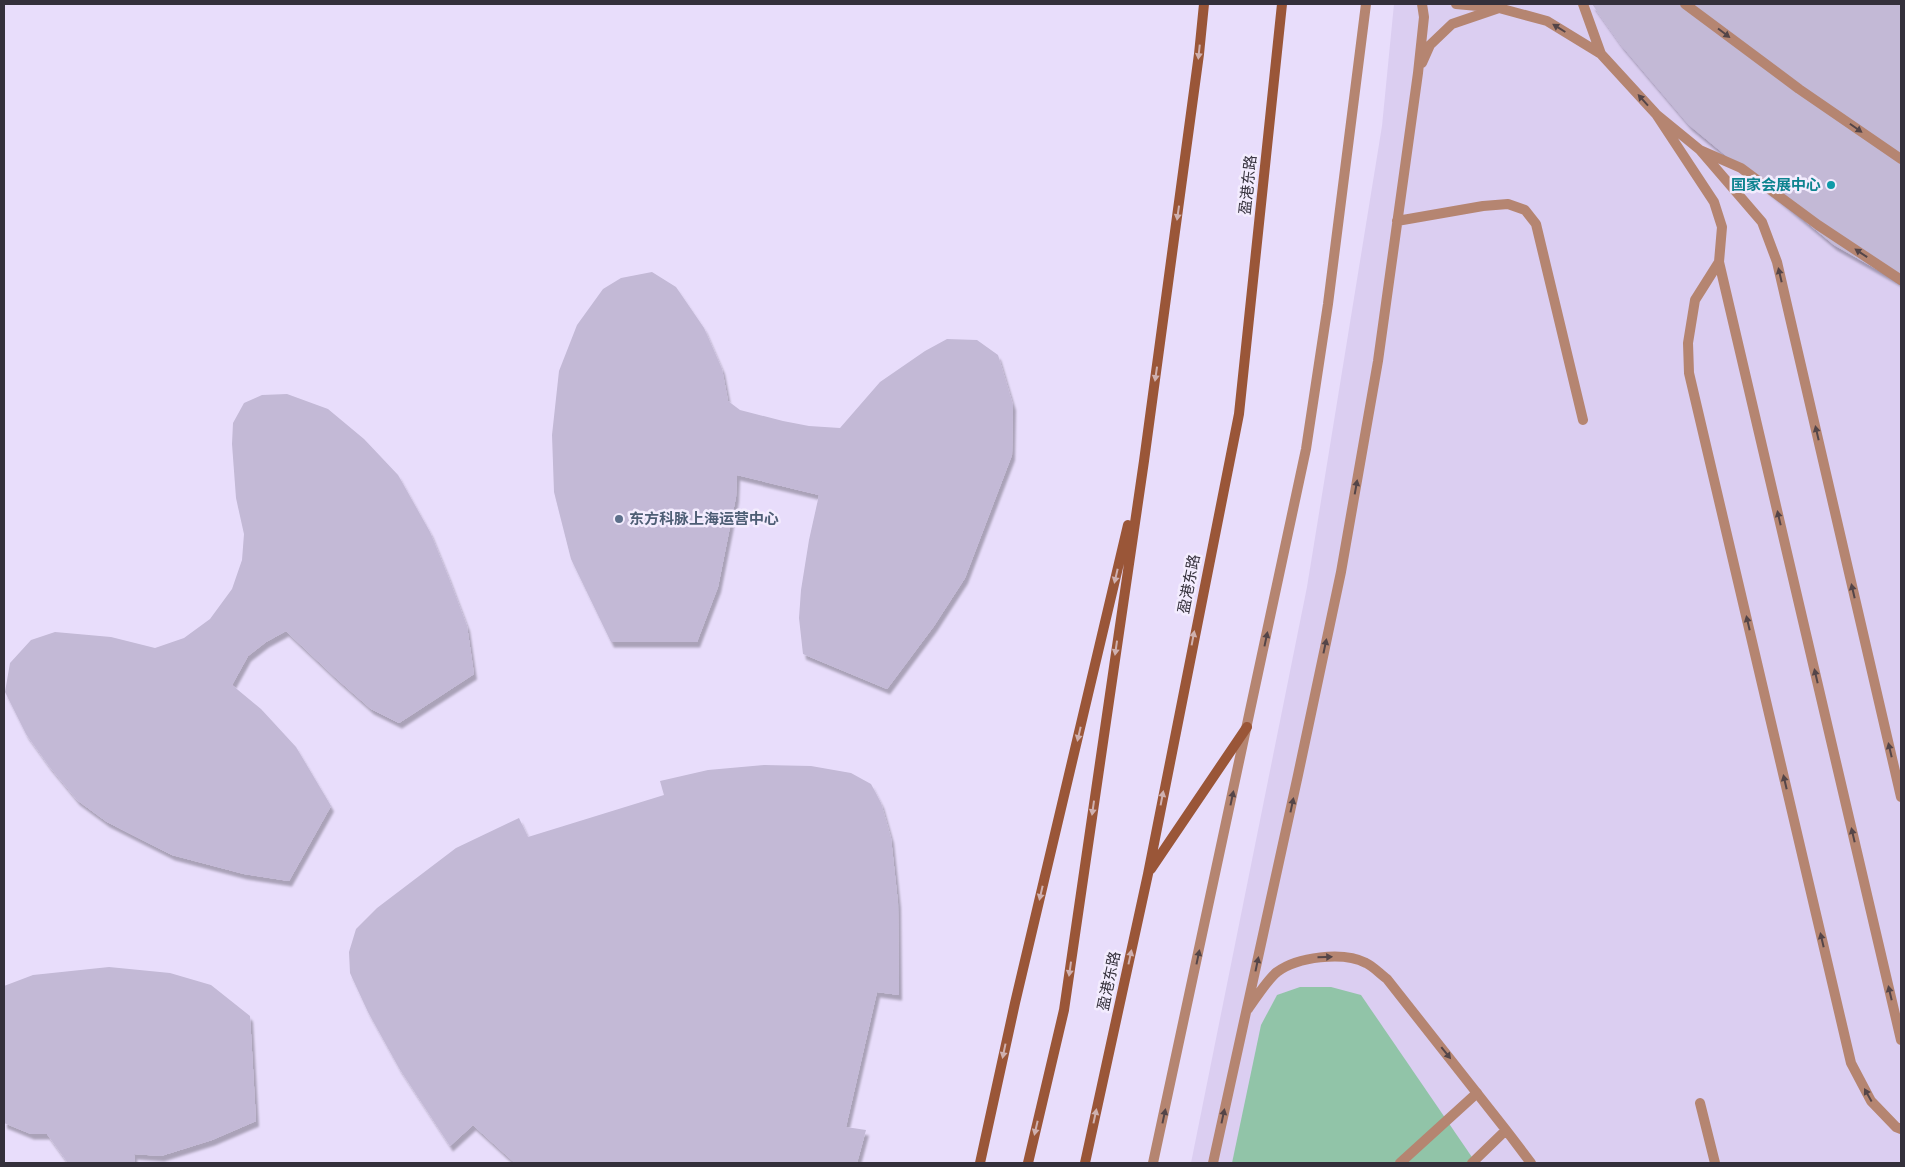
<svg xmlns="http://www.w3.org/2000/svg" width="1905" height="1167" font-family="'Times New Roman','Noto Sans SC',serif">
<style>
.built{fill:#dbcef1}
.green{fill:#91c4a8}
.building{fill:#c3b9d6;filter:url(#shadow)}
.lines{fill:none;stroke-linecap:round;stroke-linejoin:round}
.service{stroke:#b58571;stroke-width:10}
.pedestrian{stroke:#b58571;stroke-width:10}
.tertiary{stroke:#b58571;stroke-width:10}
.secondary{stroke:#9a5638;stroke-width:10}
.oneway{fill:#544548}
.oneway2{fill:#cfb0af}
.culture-dot{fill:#0f9aa8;stroke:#f3ecfe;stroke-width:2}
.service-dot{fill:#5c6f8a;stroke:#f3ecfe;stroke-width:2}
.labels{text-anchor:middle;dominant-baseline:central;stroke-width:5;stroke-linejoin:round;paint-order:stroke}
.street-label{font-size:15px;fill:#34303b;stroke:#f3ecfe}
.culture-label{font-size:15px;font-weight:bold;fill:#0d838f;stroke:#f3ecfe;text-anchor:end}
.service-label{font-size:15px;font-weight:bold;fill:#4e5e75;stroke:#f3ecfe;text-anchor:start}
</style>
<defs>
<filter id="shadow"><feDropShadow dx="3" dy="5.5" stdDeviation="1" flood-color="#0004"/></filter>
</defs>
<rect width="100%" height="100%" fill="#e8ddfb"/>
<!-- built -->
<path class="built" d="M1394 4H1901V1163H1191L1307 587 1382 126Z"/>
<!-- green -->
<path class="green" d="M1300 987H1331L1361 995 1476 1163H1232L1261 1025 1277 995Z"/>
<!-- building -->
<path class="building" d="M1592 4H1901V283L1834 245 1689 125 1621 45Z
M652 272 676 287 704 328 722 369 728 401 740 410 783 421 809 426 840 428 880 382 925 351 947 339 977 340 998 355 1013 405 1012 455 965 578 934 626 887 689 803 654 799 618 801 590 809 540 819 495 737 475 736 497 718 587 697 642H611L571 559 554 492 552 435 559 371 577 325 603 289 621 278Z
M287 394 328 409 364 439 398 475 430 532 448 576 467 626 474 674 399 723 371 709 337 679 286 631 266 642 248 656 232 685 261 709 296 747 331 806 289 881 244 874 172 855 107 822 77 800 49 766 26 734 5 692 10 663 31 640 55 632 111 637 155 648 184 638 210 619 232 589 242 560 244 534 236 498 232 444 233 423 244 403 262 395Z
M764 765 811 766 851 773 871 784 881 803 891 838 898 903 899 995 877 992 846 1127 866 1130 857 1163H515L473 1125 450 1146 399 1068 368 1012 350 973 349 952 356 929 377 908 456 848 519 818 528 837 664 795 660 781 708 770Z
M109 967 170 973 211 985 250 1016 256 1121 212 1140 161 1156 134 1154 135 1163H68L47 1134H31L4 1123V986L33 975Z"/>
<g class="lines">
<!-- service -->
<path class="service" d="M1583 4 1601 54 1656 114 1700 150 1741 168 1818 225 1901 280
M1685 4 1799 89 1901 159
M1499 8 1547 21 1601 54
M1422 63 1430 45 1452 24 1499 8 1456 4
M1656 114 1714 202 1722 227 1719 262 1901 1040
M1700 150 1762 222 1777 262 1901 797
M1397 221 1483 206 1508 204 1525 210 1536 224 1583 420
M1719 262 1695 300 1688 343 1689 373 1851 1063 1871 1101 1896 1127 1901 1129
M1248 1009C1256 998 1267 980 1277 972 1297 957 1343 951 1366 963 1373 966 1380 974 1387 979L1506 1130 1531 1163
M1700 1103 1715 1163
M1213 1163 1298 775 1341 572 1378 361 1418 73 1424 17 1422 4
M1472 1163 1506 1130"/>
<!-- pedestrian -->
<path class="pedestrian" d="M1400 1163 1477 1093"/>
<!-- tertiary -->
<path class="tertiary" d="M1153 1163 1306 449 1328 304 1366 4"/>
<!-- secondary -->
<path class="secondary" d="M1151 869 1247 727
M980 1163 1015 1003 1128 525
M1028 1163 1064 1010 1144 461 1199 54 1204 4
M1085 1163 1148 874 1239 414 1282 4"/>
</g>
<!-- one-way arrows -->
<defs><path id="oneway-solid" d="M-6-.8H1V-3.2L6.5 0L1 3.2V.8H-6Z" transform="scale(1.25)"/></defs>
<g class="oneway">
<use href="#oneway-solid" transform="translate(1559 28) rotate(-148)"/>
<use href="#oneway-solid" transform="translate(1724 33) rotate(37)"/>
<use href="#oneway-solid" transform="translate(1643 100) rotate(-132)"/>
<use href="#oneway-solid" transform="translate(1856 128) rotate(35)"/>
<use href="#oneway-solid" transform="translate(1861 253) rotate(-146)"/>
<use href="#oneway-solid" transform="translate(1780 275) rotate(-103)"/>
<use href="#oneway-solid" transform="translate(1817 433) rotate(-103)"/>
<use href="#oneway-solid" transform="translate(1356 487) rotate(-80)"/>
<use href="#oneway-solid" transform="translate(1779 518) rotate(-103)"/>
<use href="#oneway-solid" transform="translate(1853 591) rotate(-103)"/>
<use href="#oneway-solid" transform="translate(1748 623) rotate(-103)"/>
<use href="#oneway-solid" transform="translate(1266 639) rotate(-78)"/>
<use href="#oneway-solid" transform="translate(1325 646) rotate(-78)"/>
<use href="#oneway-solid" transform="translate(1816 676) rotate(-103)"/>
<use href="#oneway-solid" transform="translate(1890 750) rotate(-103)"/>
<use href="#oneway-solid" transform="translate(1785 782) rotate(-103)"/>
<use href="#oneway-solid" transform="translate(1232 798) rotate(-78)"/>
<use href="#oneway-solid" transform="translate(1292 805) rotate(-78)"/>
<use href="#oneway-solid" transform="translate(1853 835) rotate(-103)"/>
<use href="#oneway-solid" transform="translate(1822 940) rotate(-103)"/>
<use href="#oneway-solid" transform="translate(1198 957) rotate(-78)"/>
<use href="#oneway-solid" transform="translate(1325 957) rotate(-2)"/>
<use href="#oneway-solid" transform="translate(1257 964) rotate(-78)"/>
<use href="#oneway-solid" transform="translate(1890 993) rotate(-103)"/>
<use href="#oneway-solid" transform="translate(1446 1053) rotate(51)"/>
<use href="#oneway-solid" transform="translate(1868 1095) rotate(-119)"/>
<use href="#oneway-solid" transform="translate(1164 1116) rotate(-78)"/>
<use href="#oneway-solid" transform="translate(1223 1116) rotate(-78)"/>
</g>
<g class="oneway2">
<use href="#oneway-solid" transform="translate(1199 52) rotate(96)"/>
<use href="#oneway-solid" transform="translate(1178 213) rotate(98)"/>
<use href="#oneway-solid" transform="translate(1156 374) rotate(98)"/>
<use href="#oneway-solid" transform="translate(1116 576) rotate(103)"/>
<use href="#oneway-solid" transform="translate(1193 638) rotate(-79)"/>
<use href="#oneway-solid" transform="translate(1116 648) rotate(98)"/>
<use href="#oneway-solid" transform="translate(1079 734) rotate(103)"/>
<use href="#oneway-solid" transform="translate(1162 798) rotate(-79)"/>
<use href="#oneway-solid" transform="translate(1093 808) rotate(98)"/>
<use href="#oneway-solid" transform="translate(1041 893) rotate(103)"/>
<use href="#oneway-solid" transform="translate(1130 957) rotate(-78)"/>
<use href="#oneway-solid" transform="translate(1070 969) rotate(98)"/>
<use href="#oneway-solid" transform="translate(1004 1051) rotate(102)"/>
<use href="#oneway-solid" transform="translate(1095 1116) rotate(-78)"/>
<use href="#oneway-solid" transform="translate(1036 1128) rotate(103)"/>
</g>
<!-- markers -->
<circle class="culture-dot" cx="1831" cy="185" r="5"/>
<circle class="service-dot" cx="619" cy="519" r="5"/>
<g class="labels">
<!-- street labels -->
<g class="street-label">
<text transform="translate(1248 185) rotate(-84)">盈港东路</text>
<text transform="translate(1189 584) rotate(-79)">盈港东路</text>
<text transform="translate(1109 981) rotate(-78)">盈港东路</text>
</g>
<!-- culture labels -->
<g class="culture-label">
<text x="1821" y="185">国家会展中心</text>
</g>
<!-- service labels -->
<g class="service-label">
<text x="629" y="519">东方科脉上海运营中心</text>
</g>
</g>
<!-- border -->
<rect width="1905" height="1167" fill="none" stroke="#34303b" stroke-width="10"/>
</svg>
